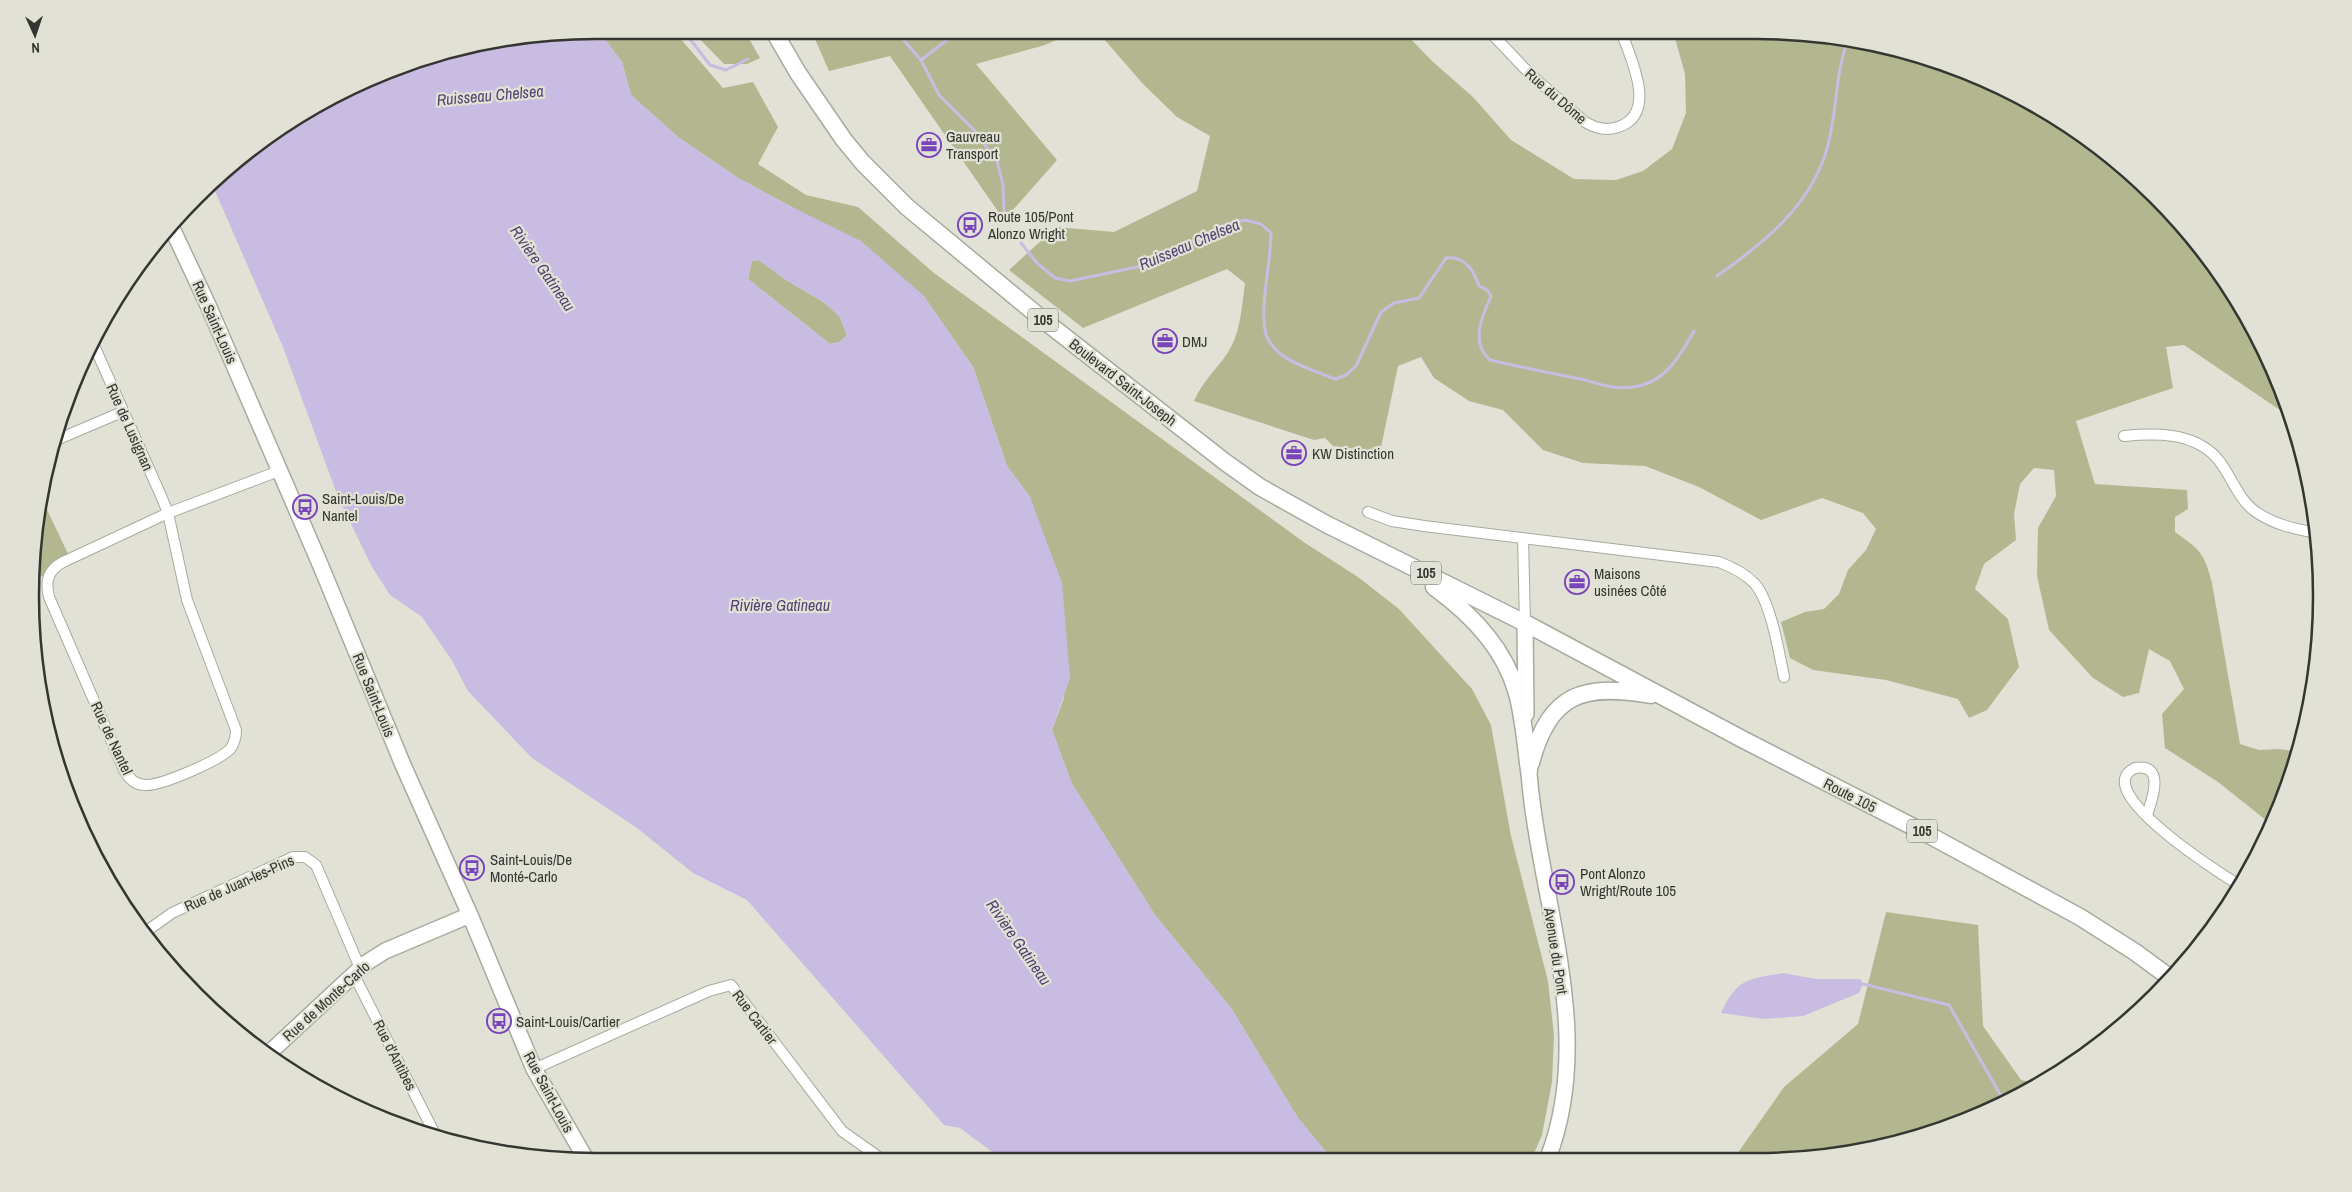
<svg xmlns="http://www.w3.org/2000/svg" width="2352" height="1192" font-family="'Archivo Narrow',sans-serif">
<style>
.green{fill:#b3b790}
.water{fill:#c8bce2;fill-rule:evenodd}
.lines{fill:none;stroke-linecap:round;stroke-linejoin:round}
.stream{stroke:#c8bce2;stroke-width:3}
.street-casing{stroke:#a8aa9e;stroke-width:12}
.secondary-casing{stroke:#a8aa9e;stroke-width:18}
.primary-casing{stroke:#a8aa9e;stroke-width:19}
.street{stroke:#fff;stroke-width:10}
.secondary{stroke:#fff;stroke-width:15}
.primary{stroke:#fff;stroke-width:16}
.labels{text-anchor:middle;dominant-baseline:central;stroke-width:4.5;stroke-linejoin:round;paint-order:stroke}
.shield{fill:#e1e2d5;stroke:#696a62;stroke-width:1}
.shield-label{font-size:14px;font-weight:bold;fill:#353631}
.street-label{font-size:15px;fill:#353631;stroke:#e1e2d5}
.poi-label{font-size:15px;fill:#353631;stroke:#e1e2d5;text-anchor:start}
.water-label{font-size:16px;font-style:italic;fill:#544174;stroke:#e1e2d5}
.rim{fill:none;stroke:#353631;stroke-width:2.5}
</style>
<rect width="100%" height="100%" fill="#e1e2d5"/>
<!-- green -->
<path class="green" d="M598 30H673L723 88 753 82 778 127 758 164 806 195 858 207 934 273 1305 543 1358 577 1399 609 1472 689 1491 725 1511 836 1548 981 1554 1035 1552 1082 1542 1135 1532 1158 1332 1159 1298 1118 1231 1008 1155 915 1072 784 1052 730 1064 698 1030 497 1007 466 973 367 923 295 792 207 738 178 678 137 631 95 622 62Z
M691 30H744L760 58 747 64H724Z
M811 30H1078L1045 45 976 64 1057 160 1004 220 890 56 829 71Z
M1097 31H1403L1432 61 1473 97 1511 140 1574 179 1616 180 1643 171 1672 149 1686 113 1685 74 1673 31H1793L1902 49 2006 88 2100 147 2181 223 2246 313 2292 414 2293 419 2184 345 2166 347 2173 388 2076 421 2095 484 2187 490 2188 509 2175 517V532C2200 550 2204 552 2212 583L2240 744 2259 750 2279 749 2299 752 2272 825 2218 782 2165 748 2162 714 2184 689 2170 661 2149 649 2139 693 2123 697 2093 678 2049 630 2037 576 2038 528 2056 496 2054 470 2034 468 2020 484 2014 514 2016 540 1984 564 1975 589 2008 619 2019 667 1987 710 1969 718 1958 699 1886 680 1813 670 1790 658 1781 622 1805 612 1824 609 1839 594 1848 570 1866 550 1876 529 1863 513 1822 498 1761 520 1699 487 1645 466 1583 463 1543 450 1503 410 1469 401 1434 378 1421 357 1398 366 1380 452 1333 446 1325 438 1314 440 1194 401C1204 378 1221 366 1231 347 1241 329 1242 303 1245 283L1227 269 1083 328 1009 270 1056 227 1114 232 1197 191 1210 136 1177 117 1143 84Z
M759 260 786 280 825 303 840 317 847 335 840 342 830 344 748 279 752 261Z
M40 495 70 558 49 575 32 578 31 559Z
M1886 912 1978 925 1983 1026 2021 1080 2036 1083 1972 1119 1830 1157H1735L1784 1087 1858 1024Z"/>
<!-- water -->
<path class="water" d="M598 30 622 62 631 95 678 137 738 178 792 207 861 241 923 295 973 367 1007 466 1030 497 1062 583 1070 678 1052 730 1072 784 1155 915 1231 1008 1298 1118 1332 1159 1003 1160 960 1128 944 1125 747 900 693 873 637 828 532 758 468 691 451 659 422 617 390 595 372 567 338 497 283 347 212 184 251 147 313 106 414 60 486 41ZM759 260 786 280 825 303 840 317 847 335 840 342 830 344 748 279 752 261Z
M1783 973 1816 979H1860L1863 984 1859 993 1803 1016 1764 1019 1721 1013C1737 978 1749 979 1783 973Z"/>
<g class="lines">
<!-- stream -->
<path class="stream" d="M683 30 710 65 726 70 748 59
M895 30 921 60 939 95 974 130 997 161 1003 185 1004 212
M804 36 839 30
M921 60 947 40 953 30
M1021 243 1037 263 1055 278 1070 281 1142 266 1222 226 1245 220 1261 224 1271 233C1271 264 1259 307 1266 334 1267 340 1275 349 1279 353 1295 365 1317 372 1335 379L1346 375 1356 366 1381 312 1394 303 1419 298 1446 258C1465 256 1473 269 1479 286L1487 290 1491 296C1482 316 1470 343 1490 360 1520 367 1550 373 1580 379 1591 381 1602 386 1613 387 1657 392 1675 366 1694 331
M1717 276C1764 243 1813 204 1828 145 1837 111 1835 74 1848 40
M1863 984 1949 1005 2004 1101"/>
<defs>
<path id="street" d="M1489 31 1530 74 1585 122C1595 128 1607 131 1618 127 1659 114 1630 57 1621 31
M92 341 162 498 168 513 187 600 236 730C236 736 235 742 231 748 221 760 161 786 145 785 135 785 129 779 124 770L49 597C45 581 48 570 63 562L168 513 279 471
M2124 436C2155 433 2191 432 2215 456 2230 471 2236 498 2256 512 2275 525 2295 529 2317 533
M54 441 122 412
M1368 512 1392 521 1424 526 1719 562C1732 567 1745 573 1755 584 1771 603 1779 652 1784 677
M1523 538 1525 623
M2147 815C2152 800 2166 763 2135 768 2087 790 2223 875 2239 885
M144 933 172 913 293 857H305L316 865 360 968
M353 973 437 1138
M534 1069 709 991 731 985 842 1131 883 1160"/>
<path id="secondary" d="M170 224 208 305 320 564 403 765 470 915 534 1069 587 1161
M1525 623 1526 714
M1528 759C1535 891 1598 1028 1548 1158
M267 1055 366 963 385 951 470 915"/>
<path id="primary" d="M773 30 798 73 844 140 863 163 907 207 1042 319 1225 462 1260 487 1326 524 1525 623 1742 739 1929 835 2080 917 2135 952 2169 977
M1434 587C1470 613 1503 646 1516 690 1524 716 1525 744 1529 770
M1531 763C1549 693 1584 683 1651 695"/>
</defs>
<!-- street casing -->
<use href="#street" class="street-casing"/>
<!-- secondary casing -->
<use href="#secondary" class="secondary-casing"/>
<!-- primary casing -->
<use href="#primary" class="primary-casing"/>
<!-- street -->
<use href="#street" class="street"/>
<!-- secondary -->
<use href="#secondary" class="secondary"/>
<!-- primary -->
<use href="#primary" class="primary"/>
</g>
<!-- icons -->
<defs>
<symbol id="office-ring" viewBox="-11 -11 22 22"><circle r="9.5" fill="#e1e2d5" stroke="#7844bc" stroke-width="1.5"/><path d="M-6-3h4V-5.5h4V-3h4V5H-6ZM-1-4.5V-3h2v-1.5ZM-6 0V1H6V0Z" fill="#7844bc"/></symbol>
<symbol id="bus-ring" viewBox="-11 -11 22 22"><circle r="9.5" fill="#e1e2d5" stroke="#7844bc" stroke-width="1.5"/><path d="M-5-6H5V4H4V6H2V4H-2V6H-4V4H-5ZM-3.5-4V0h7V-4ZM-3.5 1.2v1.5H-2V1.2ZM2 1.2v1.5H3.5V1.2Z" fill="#7844bc"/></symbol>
</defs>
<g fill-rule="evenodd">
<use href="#office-ring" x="915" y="131" width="28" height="28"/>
<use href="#bus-ring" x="956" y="211" width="28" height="28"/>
<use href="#office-ring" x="1151" y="327" width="28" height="28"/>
<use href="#office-ring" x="1280" y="439" width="28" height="28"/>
<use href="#bus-ring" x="291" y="493" width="28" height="28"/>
<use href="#office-ring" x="1563" y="568" width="28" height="28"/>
<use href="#bus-ring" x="458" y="854" width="28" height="28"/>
<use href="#bus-ring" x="1548" y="868" width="28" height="28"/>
<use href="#bus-ring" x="485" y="1007" width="28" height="28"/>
</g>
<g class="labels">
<!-- shield labels -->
<g class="shield">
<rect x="1028" y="308.5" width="30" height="23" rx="4"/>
<rect x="1411" y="561.5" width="30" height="23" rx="4"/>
<rect x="1907" y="819.5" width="30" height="23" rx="4"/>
</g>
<g class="shield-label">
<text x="1043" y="320">105</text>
<text x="1426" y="573">105</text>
<text x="1922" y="831">105</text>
</g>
<!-- street labels -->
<g class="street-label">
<text transform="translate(1556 96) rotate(41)">Rue du Dôme</text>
<text transform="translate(215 322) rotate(66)">Rue Saint-Louis</text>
<text transform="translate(1123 382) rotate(38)">Boulevard Saint-Joseph</text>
<text transform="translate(130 427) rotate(66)">Rue de Lusignan</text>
<text transform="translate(374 695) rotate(68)">Rue Saint-Louis</text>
<text transform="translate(112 738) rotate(65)">Rue de Nantel</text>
<text transform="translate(1850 795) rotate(27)">Route 105</text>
<text transform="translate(239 883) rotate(-24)">Rue de Juan-les-Pins</text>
<text transform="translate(1556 951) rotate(81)">Avenue du Pont</text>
<text transform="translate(326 1001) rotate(-42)">Rue de Monte-Carlo</text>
<text transform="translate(755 1017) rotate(53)">Rue Cartier</text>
<text transform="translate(395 1055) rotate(63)">Rue d'Antibes</text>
<text transform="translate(549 1092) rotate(62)">Rue Saint-Louis</text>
</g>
<!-- poi labels -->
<g class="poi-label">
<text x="946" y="136">Gauvreau<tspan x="946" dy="17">Transport</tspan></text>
<text x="988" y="216">Route 105/Pont<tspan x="988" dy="17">Alonzo Wright</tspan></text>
<text x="1182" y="341">DMJ</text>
<text x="1312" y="453">KW Distinction</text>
<text x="322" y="498">Saint-Louis/De<tspan x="322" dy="17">Nantel</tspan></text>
<text x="1594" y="573">Maisons<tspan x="1594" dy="17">usinées Côté</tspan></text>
<text x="490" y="859">Saint-Louis/De<tspan x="490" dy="17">Monté-Carlo</tspan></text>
<text x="1580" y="873">Pont Alonzo<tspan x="1580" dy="17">Wright/Route 105</tspan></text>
<text x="516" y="1021">Saint-Louis/Cartier</text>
</g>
<!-- water labels -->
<g class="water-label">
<text transform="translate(490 95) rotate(-5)">Ruisseau Chelsea</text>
<text transform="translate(1189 244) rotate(-23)">Ruisseau Chelsea</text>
<text transform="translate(543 268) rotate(55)">Rivière Gatineau</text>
<text x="780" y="605">Rivière Gatineau</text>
<text transform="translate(1019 942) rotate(55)">Rivière Gatineau</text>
</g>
</g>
<!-- crop -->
<path d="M0 0H2352V1192H0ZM596 39H1756A557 557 0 0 1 2313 596V596A557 557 0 0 1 1756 1153H596A557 557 0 0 1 39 596V596A557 557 0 0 1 596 39Z" fill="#e1e2d5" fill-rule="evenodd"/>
<path class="rim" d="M596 39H1756A557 557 0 0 1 2313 596V596A557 557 0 0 1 1756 1153H596A557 557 0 0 1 39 596V596A557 557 0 0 1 596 39Z"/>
<!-- north arrow -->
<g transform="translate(35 35) rotate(177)" stroke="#e1e2d5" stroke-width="4" paint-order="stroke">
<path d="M0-4L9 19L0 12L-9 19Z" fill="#353631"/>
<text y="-8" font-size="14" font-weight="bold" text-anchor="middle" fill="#353631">N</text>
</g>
</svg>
